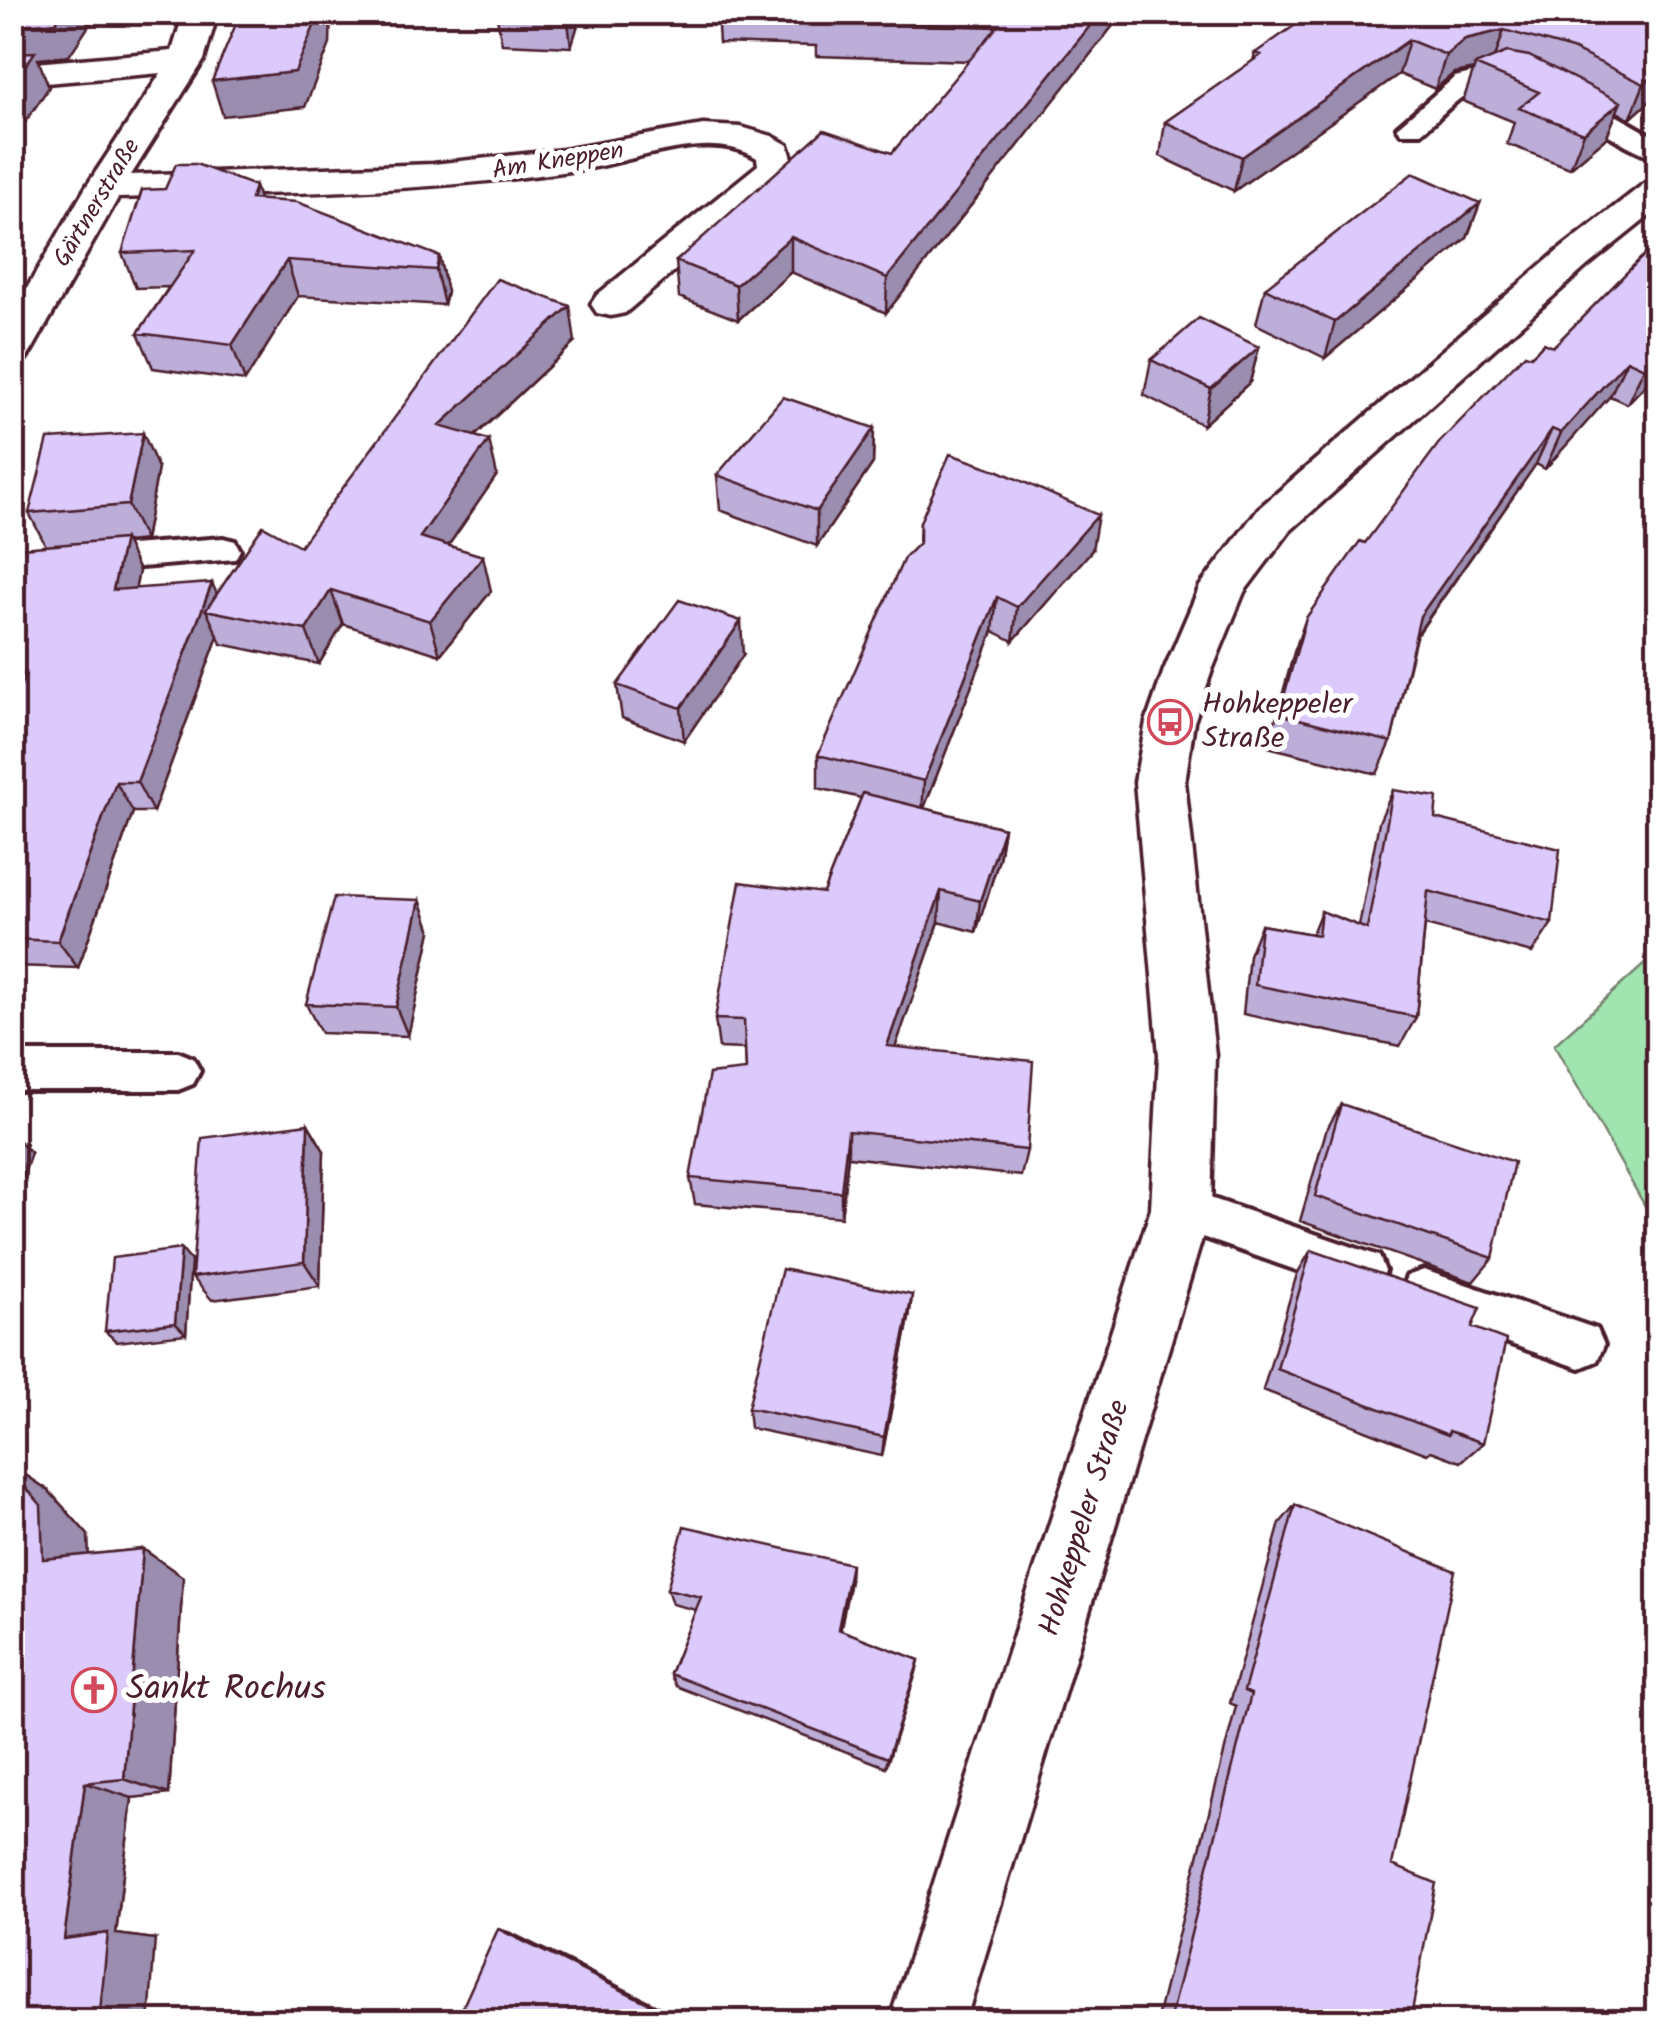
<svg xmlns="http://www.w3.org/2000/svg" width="1671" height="2034" font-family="Kalam,sans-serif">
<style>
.green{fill:#a0e4b0;stroke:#75826e;stroke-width:2.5}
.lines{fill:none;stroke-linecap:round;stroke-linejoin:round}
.service-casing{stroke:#4a1f2b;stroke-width:8}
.minor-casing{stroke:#4a1f2b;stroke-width:7}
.tertiary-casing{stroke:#4a1f2b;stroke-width:7}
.service{fill:#fff;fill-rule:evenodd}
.minor{fill:#fff;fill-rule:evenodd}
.tertiary{fill:#fff;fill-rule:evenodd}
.wall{fill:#bdaed9;stroke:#4a1f2b;stroke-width:2.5}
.shaded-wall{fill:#9a8db0;stroke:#4a1f2b;stroke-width:2.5}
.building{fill:#dccafc;stroke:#4a1f2b;stroke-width:2.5}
.labels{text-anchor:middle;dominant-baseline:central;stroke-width:10;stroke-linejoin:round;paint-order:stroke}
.far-street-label{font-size:25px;fill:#4a1f2b;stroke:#fff}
.poi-label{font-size:30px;fill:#4a1f2b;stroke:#fff;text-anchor:start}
.street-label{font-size:30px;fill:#4a1f2b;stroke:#fff}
.near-poi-label{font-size:35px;fill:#4a1f2b;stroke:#fff;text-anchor:start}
</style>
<rect width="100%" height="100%" fill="#fff"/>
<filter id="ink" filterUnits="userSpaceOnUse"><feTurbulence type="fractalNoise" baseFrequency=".01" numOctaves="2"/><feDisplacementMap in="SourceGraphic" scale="20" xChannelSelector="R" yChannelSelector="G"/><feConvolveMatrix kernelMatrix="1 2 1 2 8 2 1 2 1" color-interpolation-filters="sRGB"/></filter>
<g filter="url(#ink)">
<!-- green -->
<path class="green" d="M1658 952V1229L1554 1045Z"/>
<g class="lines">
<defs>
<path id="service" d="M1492 68C1554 78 1605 109 1658 139V158C1611 148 1524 63 1475 89 1454 99 1439 119 1421 133H1401L1397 127 1455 77Z
M223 538 235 541 240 550 235 559 12 578V554Z
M12 1052H178L193 1058 200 1071 193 1084 178 1090H12Z
M1181 1188 1379 1256 1385 1271 1379 1286 1362 1293 1165 1224 1158 1209 1165 1194Z
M1424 1270 1597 1329 1604 1345 1597 1361 1580 1368 1407 1308 1400 1292 1407 1276Z"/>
<path id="minor" d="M184 12H218L204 60 131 175 433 164 563 150 703 125 741 127 772 136 788 145 795 168 625 313 611 316 597 313 591 304 597 295 758 165 757 158C711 130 644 158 595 167 437 193 277 193 118 198L32 350 26 359 12 363V314L86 187 161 73 12 86V65L172 51Z"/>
<path id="tertiary" d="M1658 180V209L1587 266 1290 531 1244 592 1212 670 1194 722 1185 782 1215 1055 1211 1209 965 2022H889L1151 1209 1159 1055 1135 782 1146 722 1164 670 1200 586 1258 509 1559 250 1645 183Z"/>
</defs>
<!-- service casing -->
<use href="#service" class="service-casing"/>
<!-- minor casing -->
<use href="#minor" class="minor-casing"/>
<!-- tertiary casing -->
<use href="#tertiary" class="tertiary-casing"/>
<!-- service -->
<use href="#service" class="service"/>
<!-- minor -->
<use href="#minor" class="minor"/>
<!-- tertiary -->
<use href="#tertiary" class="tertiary"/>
</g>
<!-- wall -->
<path class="wall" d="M496 12H582L571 47 502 44Z
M717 12H1120L1119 18 886 313 791 272 738 320 679 297 676 261 892 153 969 61 816 56V46L719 43Z
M1658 12V94L1630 119 1617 112 1606 138 1570 168 1507 144 1514 122 1463 101 1474 69 1454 73 1435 89 1399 74 1234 191 1160 156 1165 122 1253 61 1255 53Z
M259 200 439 256 447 292 444 305 298 296 245 381 153 368 138 333 169 287 136 288 122 253Z
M1480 203 1467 238 1325 358 1256 324 1265 288Z
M1658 244V386L1648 382 1627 404 1610 396 1545 469 1536 464 1416 637 1391 742 1377 774 1268 747 1294 652 1306 618 1365 543 1531 356 1553 347Z
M575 342 475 436 497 475 448 546 491 591 440 655 343 624 319 664 221 644 218 636 153 812H133L78 968 12 966V584L46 546 29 513 158 468 145 540 125 542 139 571 135 589 217 594 300 546Z
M1259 347 1250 382 1203 425 1144 395 1151 360Z
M874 428 873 463 817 546 720 510 717 475Z
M920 522 1092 550 1013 641 993 631 924 808 1004 828 999 859 976 932 939 922 895 1047 1027 1150 1021 1176 848 1157 841 1217 695 1204 690 1178 746 1070 745 1049 719 1048 715 1019 823 893 861 798 818 788V755L919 543Z
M743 655 684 741 622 718 617 685Z
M1393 790 1435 818 1552 923 1532 953 1425 925 1416 1017 1400 1046 1243 1014 1249 955 1261 925 1312 934 1321 911 1359 926 1379 822Z
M420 900 431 931 408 1036 321 1033 306 1004Z
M1341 1104 1493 1258 1473 1282 1300 1221 1326 1131Z
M308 1124 324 1151 320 1286 212 1300 192 1277Z
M1311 1250 1472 1327 1483 1443 1461 1462 1431 1451 1427 1454 1263 1390 1297 1274Z
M191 1261 186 1334 117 1342 105 1331Z
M912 1295 909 1318 882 1456 750 1428 748 1408Z
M12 1466 48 1490 88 1535V1555L143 1549 183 1577 169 1794 132 1798 116 1934 155 1939 12 2022Z
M1295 1505 1392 1865 1410 2022H1156L1236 1706 1230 1703 1280 1523Z
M850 1580 840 1630 919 1660 886 1767 676 1686 670 1674 696 1610 672 1604 667 1589Z"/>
<!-- shaded-wall -->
<path class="shaded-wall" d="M62 12H98L69 56 38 59 49 87 12 142V26Z
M320 12H331L330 44 305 107 223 116 212 81Z
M567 12H582L571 47Z
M1101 12H1120L1119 18 886 313 887 278Z
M1504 30 1493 64 1475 65 1474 69 1454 73 1435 89 1446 55 1465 39Z
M1409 40 1399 74 1234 191 1242 157Z
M1658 72V94L1630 119 1644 84Z
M1621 102 1606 138 1570 168 1584 133Z
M255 186 266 222 251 199Z
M1480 203 1467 238 1325 358 1335 322Z
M791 237V272L738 320 736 285Z
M439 256 447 292 444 305 436 270Z
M287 260 298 296 245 381 232 345Z
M570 306 575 342 448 461 439 426Z
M1259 347 1250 382 1203 425 1211 389Z
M1658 353V360L1648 382 1627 404 1644 368Z
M1627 360 1610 396 1545 469 1561 433Z
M874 428 873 463 817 546V511Z
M1552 429 1536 464 1406 650 1420 616Z
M143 433 158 468 145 540 128 505Z
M489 440 497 475 430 572 420 537Z
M1098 515 1092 550 1013 641 1017 607Z
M124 539 139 571 129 622 113 590Z
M483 556 491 591 440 655 430 621Z
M212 583 226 614 206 610 218 636 153 812 137 782Z
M331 590 343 624 319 664 306 630Z
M997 597 993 631 922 813 924 781Z
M741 621 743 655 684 741 681 708Z
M116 782 133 812 78 968 58 941Z
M1004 828 999 859 976 932 980 901Z
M941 891 939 922 886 1074 887 1046Z
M420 900 431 931 408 1036 396 1007Z
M308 1124 324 1151 320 1286 304 1262Z
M848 1131V1157L841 1217V1192Z
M12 1134 31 1153 12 1210Z
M181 1249 191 1261 186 1334 175 1323Z
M912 1295 909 1318 882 1456 884 1437Z
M12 1466 48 1490 88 1535 90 1586 43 1559 12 1472Z
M143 1549 183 1577 169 1794 124 1779Z
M851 1564 850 1580 838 1643V1629Z
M919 1660 916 1673 886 1767 888 1758Z
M85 1783 132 1798 116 1934 155 1939 149 2022H99L64 1939Z
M498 1929 511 1933 691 2022H686Z"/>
<!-- building -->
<path class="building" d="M12 12H62L56 22 12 26Z
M241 12H320L295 72 212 81Z
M817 12H1101L887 278 791 237 736 285 676 261 824 130 892 153 997 27 816 21Z
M1314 12H1658V72L1644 84 1572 49 1504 30 1465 39 1446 55 1409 40 1242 157 1165 122 1261 55 1255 53Z
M35 52 12 85V53Z
M1507 52 1529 56 1621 102 1584 133 1519 108 1539 92 1475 65Z
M176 164H196L255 186 251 199 297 202 439 256 436 270 287 260 232 345 138 333 195 250 122 253 142 190 165 189Z
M1413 173 1480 203 1335 322 1265 288Z
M1658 244V353L1644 368 1627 360 1561 433 1552 429 1420 616 1391 742 1279 714 1306 618 1360 541 1365 543 1439 443 1525 354 1531 356 1544 343 1553 347 1640 259Z
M497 279 570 306 439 426 489 440 420 537 483 556 430 621 331 590 306 630 206 610 263 526 300 546Z
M1199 318 1259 347 1211 389 1151 360Z
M783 397 874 428 817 511 717 475Z
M143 433 128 505 29 513 48 439Z
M950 454 999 471 1098 515 1017 607 997 597 924 781 818 755 904 558 920 542V522Z
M124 539 113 590 212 583 137 782H116L58 941 12 939V707L26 673 12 674V584L22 548Z
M679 600 741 621 681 708 617 685Z
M1393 790 1437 797 1435 818 1560 849 1552 923 1428 891 1416 1017 1255 985 1261 925 1318 935 1321 911 1367 929Z
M863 793 1004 828 980 901 941 891 887 1046 1033 1061 1027 1150 848 1131 841 1192 690 1178 709 1074 746 1070 744 1020 715 1019 740 882 823 893Z
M334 897 420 900 396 1007 306 1004Z
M1341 1104 1514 1162 1493 1258 1315 1196Z
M308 1124 304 1262 192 1277 202 1138Z
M181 1249 175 1323 105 1331 112 1258Z
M1311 1250 1480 1308 1472 1327 1506 1340 1483 1443 1449 1431 1448 1435 1277 1369Z
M782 1269 912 1295 884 1437 748 1408Z
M12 1472 41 1505 43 1559 143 1549 124 1779 85 1783 64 1939 108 1933 99 2022H12Z
M1295 1505 1455 1571 1392 1865 1436 1883 1410 2022H1169L1251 1694 1244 1691Z
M684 1526 851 1564 838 1629 919 1660 888 1758 670 1674 701 1597 667 1589Z
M498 1929 686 2022H456Z"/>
</g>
<!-- icons -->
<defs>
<symbol id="bus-ring" viewBox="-11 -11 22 22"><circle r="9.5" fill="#fff" stroke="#d1495b" stroke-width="1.5"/><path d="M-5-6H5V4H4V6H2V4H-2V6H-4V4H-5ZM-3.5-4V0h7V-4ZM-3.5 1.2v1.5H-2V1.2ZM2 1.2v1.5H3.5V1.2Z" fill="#d1495b"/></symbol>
<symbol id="church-ring" viewBox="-11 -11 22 22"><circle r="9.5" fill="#fff" stroke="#d1495b" stroke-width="1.5"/><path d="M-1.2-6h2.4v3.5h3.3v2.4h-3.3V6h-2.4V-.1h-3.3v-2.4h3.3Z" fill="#d1495b"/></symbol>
</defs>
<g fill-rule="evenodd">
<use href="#bus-ring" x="1145" y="697" width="50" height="50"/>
<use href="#church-ring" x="69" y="1665" width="50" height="50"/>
</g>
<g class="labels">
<!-- far-street labels -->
<g class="far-street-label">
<text transform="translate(558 161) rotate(-9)">Am Kneppen</text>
<text transform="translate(97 203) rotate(-59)">Gärtnerstraße</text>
</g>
<!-- poi labels -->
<g class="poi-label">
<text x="1202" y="705">Hohkeppeler<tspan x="1202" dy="34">Straße</tspan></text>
</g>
<!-- street labels -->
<g class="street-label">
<text transform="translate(1085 1518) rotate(-73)">Hohkeppeler Straße</text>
</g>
<!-- near-poi labels -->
<g class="near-poi-label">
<text x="126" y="1690">Sankt Rochus</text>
</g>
</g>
<!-- margin -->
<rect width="1671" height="2034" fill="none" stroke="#fff" stroke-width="50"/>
<rect x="25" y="25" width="1621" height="1984" fill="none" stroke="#4a1f2b" stroke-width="4" filter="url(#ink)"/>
</svg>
